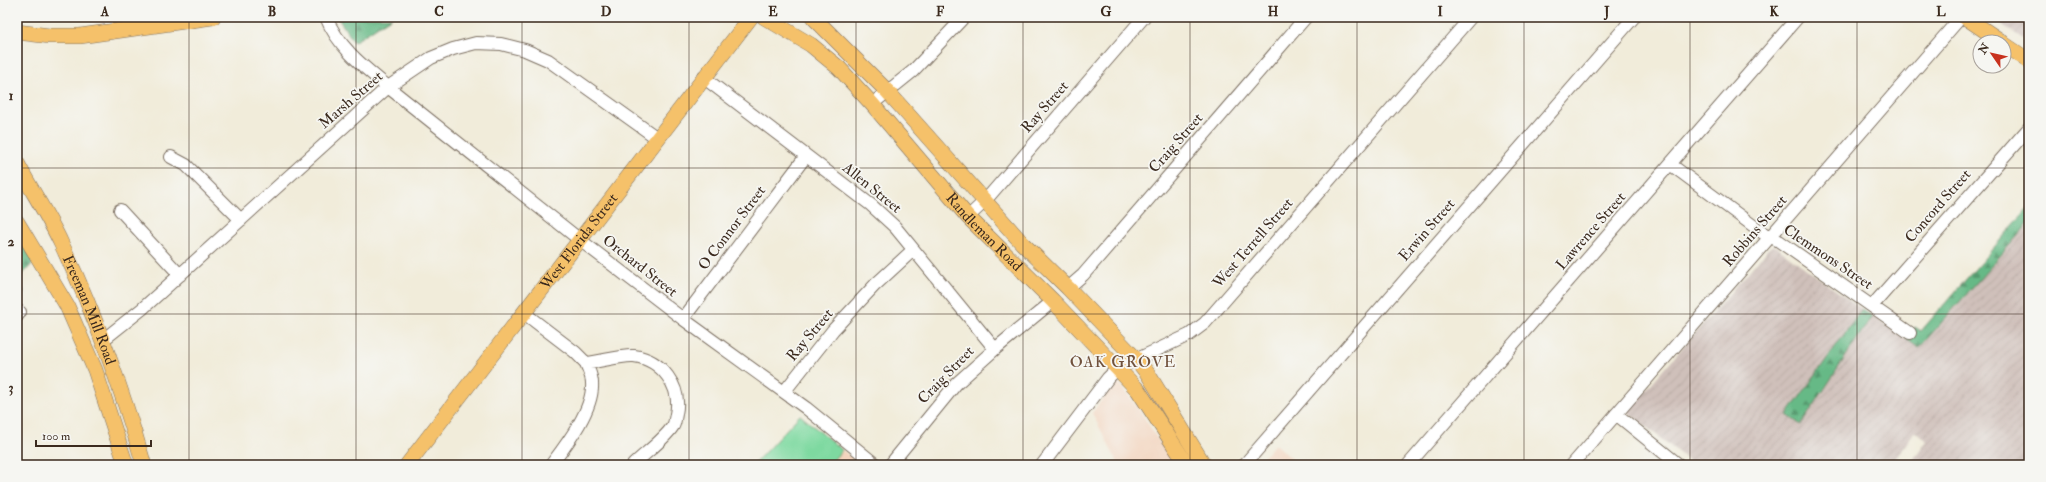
<svg xmlns="http://www.w3.org/2000/svg" width="2046" height="482" font-family="'IM FELL Double Pica',serif">
<style>
.built{fill:#f3d4be}
.industrial{fill:url(#industrial-furrows)}
.forest{fill:url(#forest-firs);stroke:#507252}
.green{fill:#7ed9a0;stroke:#5c825f}
.lines{fill:none;stroke-linecap:round;stroke-linejoin:round}
.minor-casing{stroke:#7b6e60;stroke-width:14}
.major-casing{stroke:#7b6e60;stroke-width:16}
.minor{stroke:#fff;stroke-width:12}
.major{stroke:#f5c16b;stroke-width:15}
.grid{fill:none;stroke:#3b2a1e;stroke-width:1;stroke-opacity:0.55}
.labels{text-anchor:middle;dominant-baseline:central;stroke-width:3.5;stroke-linejoin:round;paint-order:stroke}
.street-label{font-size:15px;fill:#3b2a1e;stroke:#f6f6f2}
.neighbourhood-label{font-size:16px;letter-spacing:1px;fill:#70513c;stroke:#f6f6f2}
.neatline{fill:none;stroke:#3b2a1e;stroke-width:1.5}
.grid-label{font-size:13px;text-anchor:middle;font-weight:bold;fill:#3b2a1e}
</style>
<defs>
<pattern id="industrial-furrows" width="10" height="10" patternUnits="userSpaceOnUse"><rect width="10" height="10" fill="#cfc0ba"/><path d="M-1 1l2-2M0 10L10 0M9 11l2-2" fill="none" stroke="#b3a59f"/></pattern>
<pattern id="forest-firs" width="22" height="20" patternUnits="userSpaceOnUse"><rect width="22" height="20" fill="#66b986"/><path d="M5 1l3.5 6h-7zM16 11l3.5 6h-7z" fill="#55976d"/></pattern>
</defs>
<rect width="100%" height="100%" fill="#f6f6f2"/>
<filter id="ink" filterUnits="userSpaceOnUse"><feTurbulence type="fractalNoise" baseFrequency=".025" numOctaves="2"/><feDisplacementMap in="SourceGraphic" scale="8" xChannelSelector="R" yChannelSelector="G"/><feConvolveMatrix kernelMatrix="1 2 1 2 8 2 1 2 1" color-interpolation-filters="sRGB"/></filter>
<filter id="wash" filterUnits="userSpaceOnUse"><feTurbulence type="fractalNoise" baseFrequency=".012" numOctaves="4" result="noise"/><feDisplacementMap in="SourceGraphic" scale="16" xChannelSelector="R" yChannelSelector="G"/><feGaussianBlur stdDeviation="0.9" result="paint"/><feColorMatrix in="noise" values="0 0 0 0 0 0 0 0 0 0 0 0 0 0 0 0 0 1.4 0 .05"/><feComposite in="paint" operator="in"/></filter>
<g filter="url(#wash)">
<rect width="100%" height="100%" fill="#f1ecda"/>
<!-- built -->
<path class="built" d="M1115 383H1119L1138 408 1174 465H1119L1092 413Z
M1275 444 1299 465H1256Z
M842 450 861 465H829Z"/>
<!-- industrial -->
<path class="industrial" d="M1991 17H2029V43Z
M2029 223V465H1909L1927 441 1915 431 1891 465H1694L1629 413 1630 408 1771 246 1776 247 1862 309 1787 415 1801 425 1872 316 1919 348Z"/>
<!-- forest -->
<path class="forest" d="M337 17H392L354 42Z
M2029 207V223L1919 348 1906 339 1915 327 1921 331Z
M17 234 34 262 19 278 24 292 17 303Z
M1862 309 1872 316 1801 425 1787 415Z"/>
<!-- green -->
<path class="green" d="M800 415 842 450 829 465H753Z"/>
</g>
<g filter="url(#ink)">
<g class="lines">
<defs>
<path id="minor" d="M326 17C338 47 364 67 388 87L580 240 683 319 806 408 876 465
M703 77 871 205 895 227 995 349
M872 104 913 71 964 17
M171 157 186 165 241 220
M1670 164 1763 233 1779 241 1910 333
M120 210 180 275
M968 217 984 202 1144 17
M1068 288 1083 275 1306 17
M1872 306 2029 128
M524 313 575 352 586 363C600 362 621 355 634 356 662 360 682 387 676 414 675 418 675 423 673 426 664 440 645 453 633 465
M17 316 20 312
M683 319 806 156
M103 340 142 309 388 87 431 58 453 49 476 43 501 44 525 50 548 60 657 138
M784 392 833 330 875 285 913 250
M1616 414 1679 465
M551 465C566 445 594 409 592 383 592 376 588 369 586 363
M890 465 956 384 995 349 1053 301
M1042 465 1108 378 1118 368 1189 335 1205 323 1471 17
M1244 465 1634 17
M1408 465 1798 17
M1572 465 1961 17"/>
<g id="major">
<path id="s1" d="M764 17 811 45 839 68 872 104 968 217 1053 301 1138 390 1187 465"/>
<path d="M813 17 888 92 1022 243 1068 288 1136 359 1148 374 1204 465"/>
<path d="M1965 17 2002 42"/>
<path d="M17 32 50 36H80L213 17"/>
<path d="M2004 44 2029 61"/>
<path id="s2" d="M17 163C31 190 48 215 61 243 95 314 122 389 144 465"/>
<path d="M17 222 67 306 95 370 126 465"/>
<path id="s3" d="M407 465 751 17"/>
</g>
</defs>
<!-- minor casing -->
<use href="#minor" class="minor-casing"/>
<!-- major casing -->
<use href="#major" class="major-casing"/>
<!-- minor -->
<use href="#minor" class="minor"/>
<!-- major -->
<use href="#major" class="major"/>
</g>
</g>
<!-- grid -->
<path class="grid" d="M189 17V465M356 17V465M522 17V465M689 17V465M856 17V465M1023 17V465M1190 17V465M1357 17V465M1524 17V465M1690 17V465M1857 17V465M17 168H2029M17 314H2029"/>
<g class="labels">
<!-- street labels -->
<g class="street-label">
<text transform="translate(351 100) rotate(-41)">Marsh Street</text>
<text transform="translate(1045 107) rotate(-49)">Ray Street</text>
<text transform="translate(1176 143) rotate(-49)">Craig Street</text>
<text transform="translate(872 188) rotate(39)">Allen Street</text>
<text transform="translate(1938 206) rotate(-49)">Concord Street</text>
<text transform="translate(732 228) rotate(-53)">O Connor Street</text>
<text transform="translate(1427 230) rotate(-49)">Erwin Street</text>
<text transform="translate(1591 231) rotate(-49)">Lawrence Street</text>
<text transform="translate(1755 231) rotate(-49)">Robbins Street</text>
<text stroke="none"><textPath href="#s1" startOffset="310">Randleman Road</textPath></text>
<text stroke="none"><textPath href="#s3" startOffset="282">West Florida Street</textPath></text>
<text transform="translate(1253 243) rotate(-49)">West Terrell Street</text>
<text transform="translate(1828 257) rotate(34)">Clemmons Street</text>
<text transform="translate(640 266) rotate(38)">Orchard Street</text>
<text stroke="none"><textPath href="#s2" startOffset="164">Freeman Mill Road</textPath></text>
<text transform="translate(810 335) rotate(-50)">Ray Street</text>
<text transform="translate(946 375) rotate(-46)">Craig Street</text>
</g>
<!-- neighbourhood labels -->
<g class="neighbourhood-label">
<text x="1123" y="362">OAK GROVE</text>
</g>
</g>
<!-- margin -->
<rect width="2046" height="482" fill="none" stroke="#f6f6f2" stroke-width="44"/>
<!-- north arrow -->
<g transform="translate(1992 54) rotate(304)"><circle r="19" fill="#f6f6f2" stroke="#aba49d"/>
<path d="M0-3L7 15L0 10L-7 15Z" fill="#c8321e"/>
<text y="-6" font-size="11" font-weight="bold" text-anchor="middle" fill="#3b2a1e">N</text>
</g>
<!-- scale -->
<path d="M36 440v6h115v-6" fill="none" stroke="#3b2a1e" stroke-width="2"/>
<text x="42" y="440" font-size="12" fill="#3b2a1e" stroke="#f6f6f2" stroke-width="3" paint-order="stroke">100 m</text>
<rect x="22" y="22" width="2002" height="438" class="neatline"/>
<g class="grid-label">
<text x="105" y="16">A</text>
<text x="272" y="16">B</text>
<text x="439" y="16">C</text>
<text x="606" y="16">D</text>
<text x="773" y="16">E</text>
<text x="940" y="16">F</text>
<text x="1106" y="16">G</text>
<text x="1273" y="16">H</text>
<text x="1440" y="16">I</text>
<text x="1607" y="16">J</text>
<text x="1774" y="16">K</text>
<text x="1941" y="16">L</text>
<text x="11" y="100">1</text>
<text x="11" y="246">2</text>
<text x="11" y="392">3</text>
</g>
</svg>
